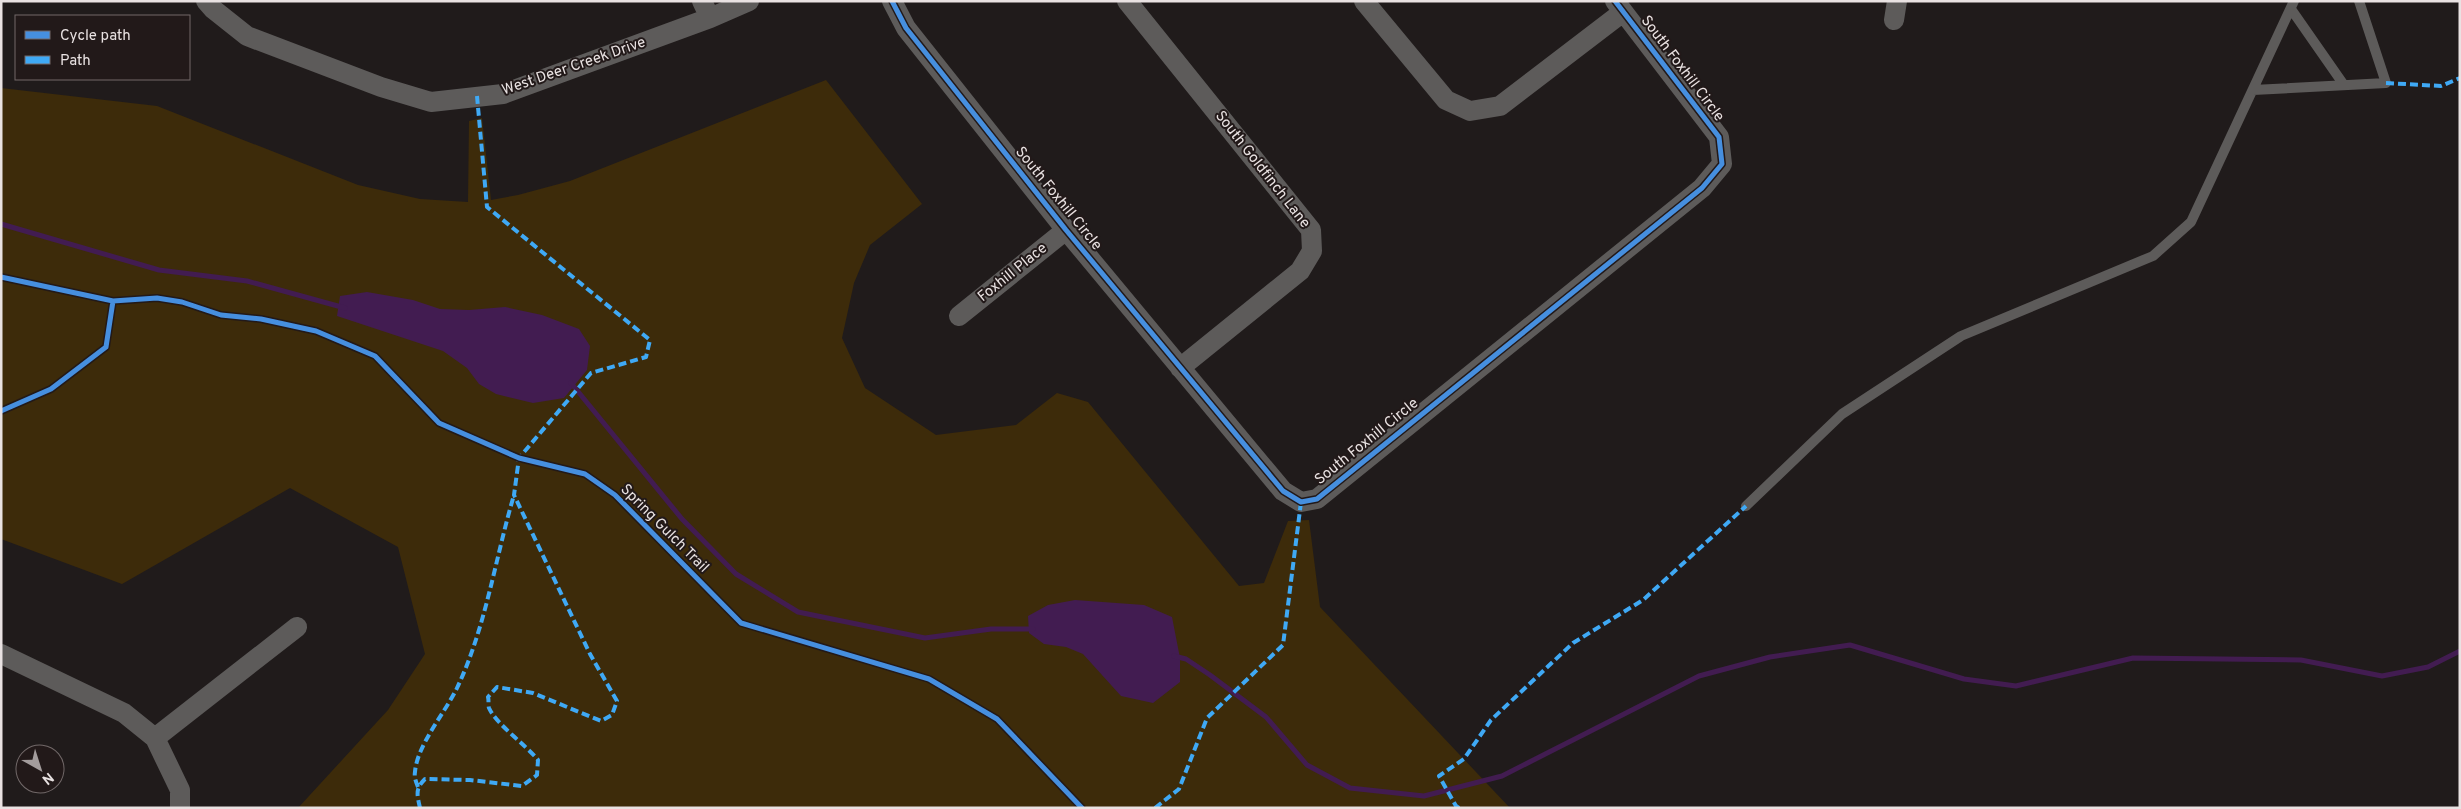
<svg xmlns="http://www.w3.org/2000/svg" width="2461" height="809" font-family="Overpass,sans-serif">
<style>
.green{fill:#3d2b0a}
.water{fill:#421c51}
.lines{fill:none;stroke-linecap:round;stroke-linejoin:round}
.stream{stroke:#421c51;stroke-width:5}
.service{stroke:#5d5b5a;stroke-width:10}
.minor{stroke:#5d5b5a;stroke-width:20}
.quiet{stroke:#3fa9f5;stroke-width:4;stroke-dasharray:8 4;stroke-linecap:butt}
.cycleway-casing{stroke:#221919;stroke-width:8}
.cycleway{stroke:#468fdf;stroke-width:5}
.labels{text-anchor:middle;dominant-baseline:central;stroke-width:4;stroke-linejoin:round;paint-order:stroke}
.street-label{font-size:15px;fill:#e9e2e2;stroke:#221919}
</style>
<rect width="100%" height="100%" fill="#201b1b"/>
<!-- green -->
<path class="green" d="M826 80 922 204 870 245 854 283 842 338 865 388 936 435 1016 425 1057 393 1088 402 1239 586 1264 583 1288 521 1309 520 1320 607 1510 808H298L388 710 425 654 398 547 290 488 122 584 1 539V88L157 106 358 185 420 199 468 202 469 121 482 118 491 200 518 195 570 181Z"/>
<!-- water -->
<path class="water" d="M367 292 413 300 440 309 469 310 505 307 542 315 579 329 590 346 587 370 564 398 533 403 496 394 479 384 467 368 443 351 337 316 340 296Z
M1075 600 1144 605 1172 617 1180 658V682L1153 703 1121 696 1083 654 1066 647 1044 644 1029 633 1028 616 1048 605Z"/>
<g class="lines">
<!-- stream -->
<path class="stream" d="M1 224 159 270 247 281 345 308
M571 383 682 519 736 574 798 612 925 638 991 629H1033
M1174 656 1186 659 1210 675 1266 717 1307 765 1350 788 1424 796 1502 776 1699 676 1770 657 1850 645 1964 679 2016 686 2133 658 2301 660 2382 676 2428 667 2460 651"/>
<!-- service -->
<path class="service" d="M2291 9 2344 85
M2253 90 2386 83 2359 1
M1746 506 1842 414 1961 336 2153 256 2191 222 2294 1"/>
<!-- minor -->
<path class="minor" d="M206 1 213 9 247 36 381 87 431 102 503 94 710 18 749 1
M702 1 710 18
M892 1 906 28 1066 230 1283 491 1301 502 1317 499 1702 188 1722 164 1719 137 1615 1
M1127 1 1311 230 1312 251 1300 271 1180 368
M1364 1 1446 100 1470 111 1500 106 1623 12
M1894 20 1897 1
M959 316 1066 230
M1 654 124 713 155 738 180 790V808
M155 738 297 627"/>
<!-- quiet -->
<path class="quiet" d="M2386 83 2441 86 2460 78
M418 787C416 782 414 777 415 772 417 745 445 713 457 688 486 627 495 559 514 495
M420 808C417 794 415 789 425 779L470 780 522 786 537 775 538 760C526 745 496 724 489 708 488 705 489 700 488 697L497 687 533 693 601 721 612 715 617 701 590 654 514 495 519 458 591 373 646 357 650 340 487 207 477 96
M1155 808 1179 789 1207 718 1283 645 1301 502
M1459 808 1456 806 1439 776 1464 759 1491 720 1573 643 1643 600 1746 506"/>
<defs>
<path id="cycleway" d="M892 1 906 28 1066 230 1283 491 1301 502 1317 499 1702 188 1722 164 1719 137 1615 1
M1 277 113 301 157 298 182 302 221 315 261 319 316 331 375 356 439 423 519 458 585 474 615 495 741 623 929 679 997 719 1082 808
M1 411 51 389 106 347 113 301"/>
</defs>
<!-- cycleway casing -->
<use href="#cycleway" class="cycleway-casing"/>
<!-- cycleway -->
<use href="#cycleway" class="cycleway"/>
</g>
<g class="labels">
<!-- street labels -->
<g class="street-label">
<text transform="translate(574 67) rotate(-19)">West Deer Creek Drive</text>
<text transform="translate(1682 69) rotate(53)">South Foxhill Circle</text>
<text transform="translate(1262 170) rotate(52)">South Goldfinch Lane</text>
<text transform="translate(1058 199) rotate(51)">South Foxhill Circle</text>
<text transform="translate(1013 273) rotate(-39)">Foxhill Place</text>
<text transform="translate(1367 442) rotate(-39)">South Foxhill Circle</text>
<text transform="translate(664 529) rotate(45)">Spring Gulch Trail</text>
</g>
</g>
<!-- border -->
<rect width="2461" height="809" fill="none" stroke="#e9e2e2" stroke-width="5"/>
<!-- legend -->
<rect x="15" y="15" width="175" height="65" fill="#221919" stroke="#726969"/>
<rect x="25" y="31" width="25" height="8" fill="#468fdf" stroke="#726969"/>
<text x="60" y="40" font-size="15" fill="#e9e2e2">Cycle path</text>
<rect x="25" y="56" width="25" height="8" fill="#3fa9f5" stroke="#726969"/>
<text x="60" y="65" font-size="15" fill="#e9e2e2">Path</text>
<!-- north arrow -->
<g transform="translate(40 769) rotate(141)"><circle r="24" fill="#221919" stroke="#726969"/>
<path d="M0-4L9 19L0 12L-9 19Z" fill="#a39c9c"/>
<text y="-8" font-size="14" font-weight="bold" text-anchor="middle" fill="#e9e2e2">N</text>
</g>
</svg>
